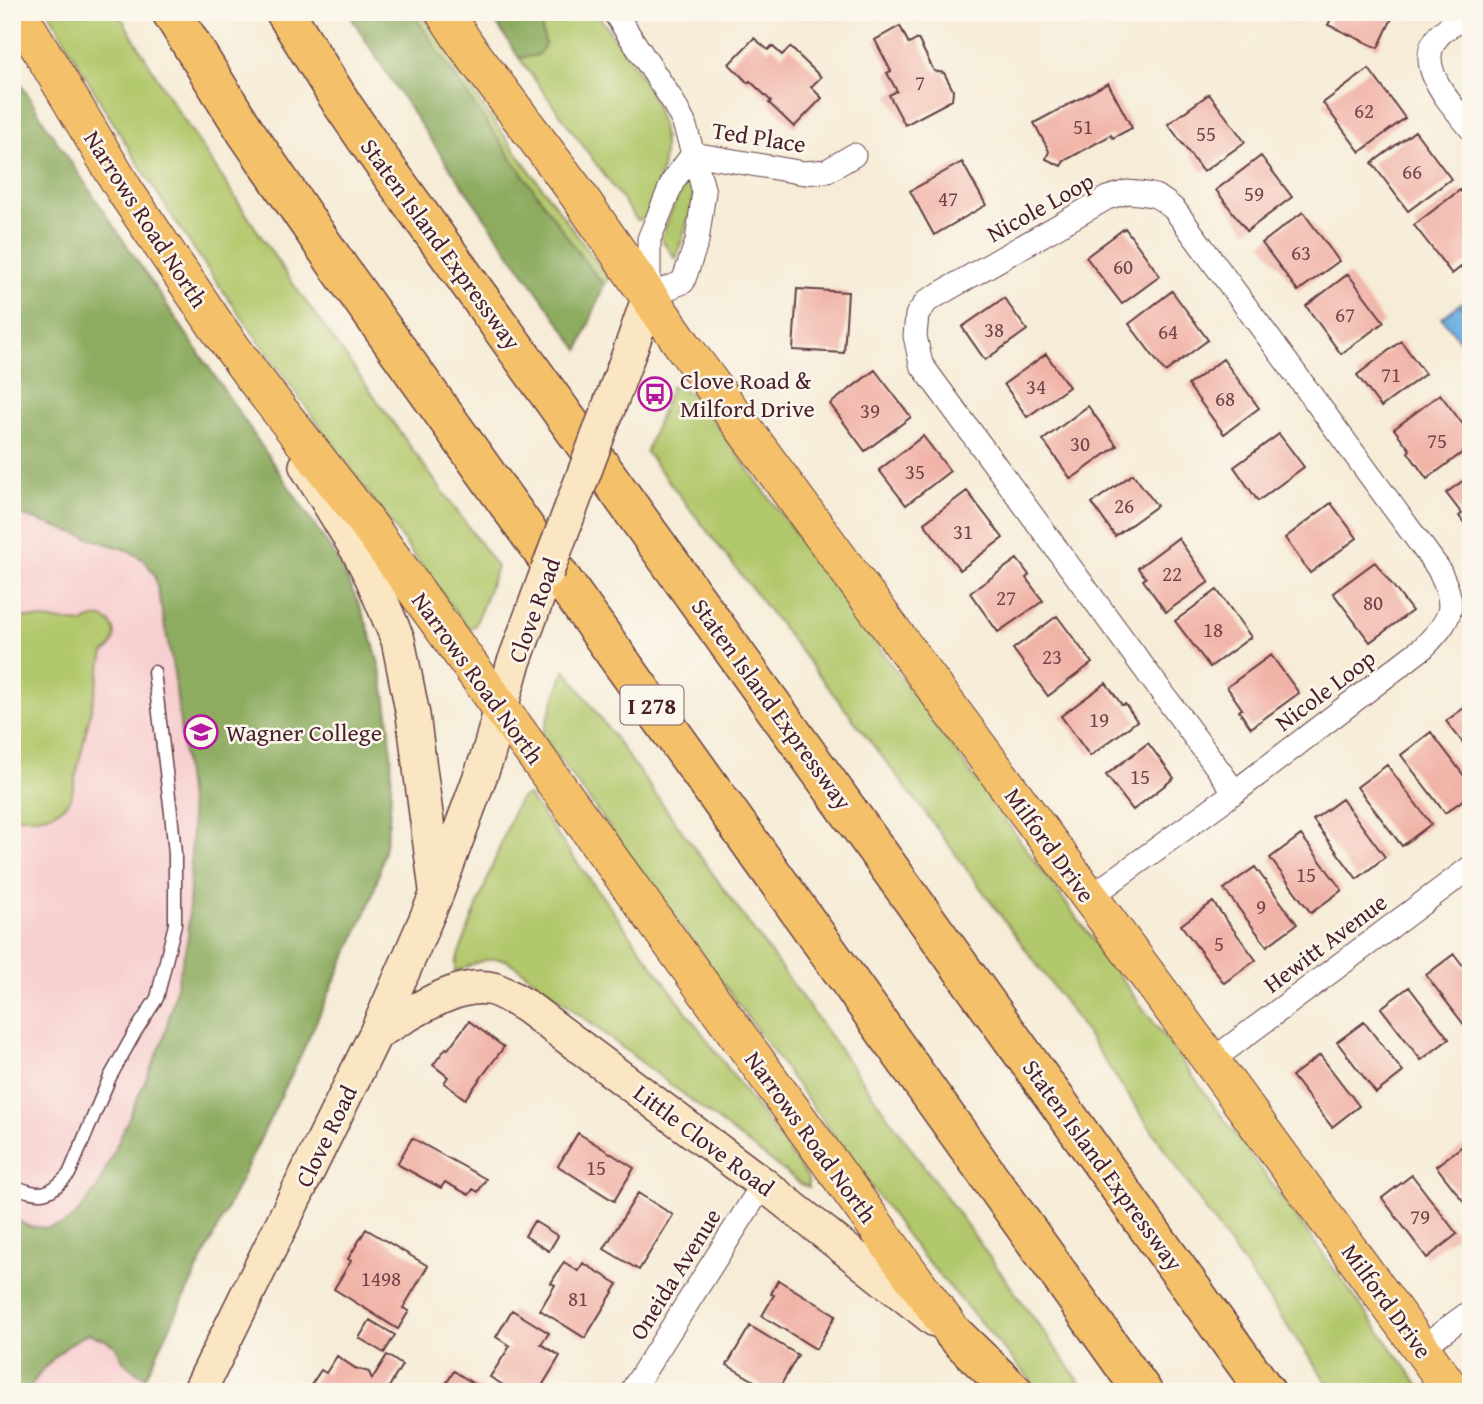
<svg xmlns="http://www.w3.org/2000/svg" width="1483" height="1404" font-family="'Gentium Book Plus',serif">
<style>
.built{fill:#f7cfd0}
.green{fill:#b2c86c;stroke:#7e744c;stroke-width:2}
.forest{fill:#8dac60;stroke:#6c6646;stroke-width:2}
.water{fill:#6dafe1;stroke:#5c6786;stroke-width:2}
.building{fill:#f1b2a7}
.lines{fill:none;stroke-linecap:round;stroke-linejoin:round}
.lane-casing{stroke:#643e45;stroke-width:15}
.street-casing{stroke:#643e45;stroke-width:25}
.secondary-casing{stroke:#643e45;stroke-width:36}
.primary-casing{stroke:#643e45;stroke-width:39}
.highway-casing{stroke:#643e45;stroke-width:41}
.lane{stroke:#fff;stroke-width:12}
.street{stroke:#fff;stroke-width:23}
.secondary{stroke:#fbe6c3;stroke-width:33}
.primary{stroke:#f4c16a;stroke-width:37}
.highway{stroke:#f4c16a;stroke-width:38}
.secondary-bridge-casing{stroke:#643e45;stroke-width:36;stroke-linecap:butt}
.secondary-bridge{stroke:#fbe6c3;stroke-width:33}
.labels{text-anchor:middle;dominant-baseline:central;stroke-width:5;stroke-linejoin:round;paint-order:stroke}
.number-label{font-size:21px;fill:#74444a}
.shield{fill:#fbf7ec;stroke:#7f6065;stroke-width:2}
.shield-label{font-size:23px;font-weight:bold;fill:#4a1f2b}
.street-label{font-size:24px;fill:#4a1f2b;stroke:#fbf7ec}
.poi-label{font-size:24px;fill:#4a1f2b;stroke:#fbf7ec;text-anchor:start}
</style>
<rect width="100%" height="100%" fill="#fbf7ec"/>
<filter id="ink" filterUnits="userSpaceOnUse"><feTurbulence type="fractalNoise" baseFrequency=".0143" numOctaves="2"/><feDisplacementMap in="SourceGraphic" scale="14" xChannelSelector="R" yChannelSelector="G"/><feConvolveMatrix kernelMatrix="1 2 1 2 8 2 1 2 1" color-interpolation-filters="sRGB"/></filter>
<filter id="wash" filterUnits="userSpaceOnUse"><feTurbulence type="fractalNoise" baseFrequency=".00686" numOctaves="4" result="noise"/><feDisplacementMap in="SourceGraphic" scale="28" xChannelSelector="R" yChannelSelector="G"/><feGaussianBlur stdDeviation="1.57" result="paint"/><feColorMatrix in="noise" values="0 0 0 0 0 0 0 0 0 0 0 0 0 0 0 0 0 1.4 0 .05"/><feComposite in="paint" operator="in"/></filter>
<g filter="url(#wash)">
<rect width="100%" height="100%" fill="#f6ecd7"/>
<!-- built -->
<path class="built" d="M12 69 48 128 336 557 361 610 373 645 383 682 388 715 391 770 390 802 381 866 372 897 301 1056 139 1392H39L31 1386 27 1392H19L12 1387Z"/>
<!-- green -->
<path class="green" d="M49 12H118L170 99 284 271 497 567 475 626C471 629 469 628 465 625 389 521 312 417 238 312 169 216 106 115 49 12Z
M412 12H422L479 101 609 279 604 285 585 262 476 108Z
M543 12H596C624 52 665 97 664 149 664 173 654 195 647 217L644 219 637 220 519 58 538 55 545 44 542 29Z
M685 181H689L694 186 692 208 676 259 661 239 681 186Z
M672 385 694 395 1424 1392H1334L1215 1224 1074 1015 918 803 646 452Z
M12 616 83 623C108 605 128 637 104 653L71 797C59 818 34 819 12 816Z
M565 669 1087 1392H1041L915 1247 542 735Z
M528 795 808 1178 809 1187 802 1185 520 969C515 966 510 962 505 960 488 955 470 966 455 972V964L515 807 521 798Z"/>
<!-- forest -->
<path class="forest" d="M348 12H412L476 108 585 262 604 285 579 350C500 239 419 128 348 12Z
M489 12H543L542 29 545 44 538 55 519 58Z
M12 69 48 128 336 557C344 574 353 591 361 609 396 695 402 805 373 894 365 917 353 940 343 962 323 1007 303 1052 281 1096 236 1190 191 1284 146 1377L134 1371 124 1362 116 1347 105 1340 88 1333C62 1347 42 1367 27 1392H19L12 1387V1218L28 1226 46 1228 62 1225 75 1216 98 1187 163 1041 188 938 192 827 174 673 155 576 145 561 129 551 12 512Z"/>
<!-- water -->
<path class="water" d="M1462 302 1464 305 1461 307 1471 320V355L1442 318Z"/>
<g id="blocks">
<!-- building -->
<path class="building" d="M1334 12H1395L1378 48 1328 25Z
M900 26 909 44 918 39 934 71 944 73 953 90 952 100 905 125 889 95 897 91 887 73 891 71 875 40Z
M754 38 768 50 772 46 782 55 790 47 821 77 811 87 822 98 794 127 769 103 771 101 750 81 748 83 729 64Z
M1369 69 1405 118 1360 152 1323 103Z
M1108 83 1132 128 1113 138 1111 135 1064 161 1061 166 1046 159 1049 151 1034 123Z
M1209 94 1245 142 1203 172 1168 124Z
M1415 131 1451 179 1408 211 1372 163Z
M1261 156 1292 197 1247 231 1216 190Z
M962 162 986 205 934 235 910 191Z
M1460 190 1471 204V259L1452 274 1414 225Z
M1303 212 1339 261 1298 291 1262 243Z
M1125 228 1160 276 1122 304 1086 257Z
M1348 274 1384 322 1341 354 1306 306Z
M797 289 848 292 844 353 793 350Z
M1172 291 1208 340 1165 372 1129 324Z
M1004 298 1027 330 985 360 962 327Z
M1401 341 1425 374 1381 407 1357 375Z
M1046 354 1069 387 1027 417 1004 384Z
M1223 359 1259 408 1224 434 1188 385Z
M875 370 911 417 865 451 830 404Z
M1440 394 1471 435V446L1427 479 1408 452 1410 450 1394 429Z
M1088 406 1117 446 1071 479 1043 440Z
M1279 434 1304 467 1258 501 1234 467Z
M923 436 950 471 906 505 879 470Z
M1133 474 1157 506 1115 536 1092 503Z
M1471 475V532L1459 516 1462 514 1446 493Z
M967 491 1003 538 960 570 924 523Z
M1331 503 1357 538 1310 573 1285 538Z
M1178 538 1209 582 1166 612 1143 580 1146 578 1138 568Z
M1017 559 1029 575 1026 578 1043 601 998 632 970 593Z
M1375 562 1412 611 1370 642 1333 593Z
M1217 590 1251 637 1210 667 1175 621Z
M1057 616 1092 663 1048 696 1013 649Z
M1271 655 1299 693 1251 728 1239 711 1242 709 1227 687Z
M1106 683 1122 705 1125 704 1126 705 1137 721 1090 756 1061 716Z
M1471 703V753L1446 721Z
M1431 732 1471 785V794L1445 813 1401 755Z
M1148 743 1174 778 1133 810 1106 775Z
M1387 765 1431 824 1402 846 1357 787Z
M1342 799 1385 857 1357 879 1313 820Z
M1301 835 1342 890 1311 913 1270 858Z
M1255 867 1297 924 1267 946 1224 889Z
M1213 902 1256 960 1224 983 1181 925Z
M1454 954 1471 976V1021L1465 1026 1426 975Z
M1409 987 1449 1039 1421 1060 1381 1008Z
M469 1021 504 1047 465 1099 444 1083 448 1077 433 1065 446 1048 448 1049Z
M1364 1022 1403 1072 1376 1093 1337 1042Z
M1320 1055 1359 1106 1332 1127 1292 1076Z
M578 1133 634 1168 614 1201 558 1166Z
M412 1138 486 1179 478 1192 473 1189 469 1195 445 1182 441 1188 397 1164Z
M1468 1142 1471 1146V1211L1436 1166Z
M1412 1175 1457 1234 1427 1258 1382 1198Z
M638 1193 673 1215 639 1270 604 1249Z
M534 1221 558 1236 549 1251 525 1236Z
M366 1229 428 1266 403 1308 409 1311 398 1329 334 1289 351 1261 348 1259Z
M564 1262 578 1271 583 1263 618 1284 585 1338 540 1310 555 1285 551 1283Z
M778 1280 836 1315 816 1349 762 1316 774 1295 771 1294Z
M512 1310 549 1333 541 1344 560 1356 542 1386 551 1392H515L490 1377 510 1346 496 1337Z
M370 1320 395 1335 384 1353 359 1338Z
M750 1326 798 1355 777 1392H773L727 1365Z
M387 1355 402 1365 386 1392H321L311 1385 321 1370 326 1373 337 1356 355 1368 369 1372 372 1379Z
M454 1371 486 1392H448L443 1389Z"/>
</g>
</g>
<g filter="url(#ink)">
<use href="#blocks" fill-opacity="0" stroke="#643e45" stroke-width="2"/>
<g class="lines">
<defs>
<path id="lane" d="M12 1186C41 1196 47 1198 69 1174L110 1077 135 1032 157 998 175 924V854L171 813 154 672"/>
<path id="street" d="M614 12 672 100 684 123 700 177 704 192 697 241 683 282 649 296V239L673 181 693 154
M1471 15C1463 20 1453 24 1446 29 1406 59 1451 103 1471 129
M693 154 804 173 827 171 854 155
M1127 192C1152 194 1156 193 1175 210L1438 568C1457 607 1454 616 1424 647L1235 792 921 364 915 336 917 315 927 301 1107 198Z
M1089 898 1235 792
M1211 1061 1471 867
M1421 1348 1471 1311
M631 1392 763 1184"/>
<path id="secondary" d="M631 348 649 296
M306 466 359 553 372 578 398 640 413 715 436 890
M376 1033C408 1016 456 980 493 989 505 993 516 1000 527 1007L763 1184 935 1320
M199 1392 376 1033 413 949 437 893 488 755 513 665 547 572"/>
<path id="primary" d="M18 12 125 191 217 327 251 374 364 519 954 1334
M444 12 465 44 574 189 684 347 852 576 1211 1061 1453 1392"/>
<path id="highway" d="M171 12 246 132 340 269 1143 1392
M285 12 342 104 377 155 1266 1392
M954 1334 1014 1392"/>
</defs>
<!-- lane casing -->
<use href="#lane" class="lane-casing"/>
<!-- street casing -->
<use href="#street" class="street-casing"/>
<!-- secondary casing -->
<use href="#secondary" class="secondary-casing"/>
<!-- primary casing -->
<use href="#primary" class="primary-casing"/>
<!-- highway casing -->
<use href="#highway" class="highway-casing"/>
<!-- lane -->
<use href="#lane" class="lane"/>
<!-- street -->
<use href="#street" class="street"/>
<!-- secondary -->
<use href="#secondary" class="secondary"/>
<!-- primary -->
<use href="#primary" class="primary"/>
<!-- highway -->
<use href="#highway" class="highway"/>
<defs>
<path id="secondary-bridge" d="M547 572 631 348"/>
</defs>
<!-- secondary-bridge casing -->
<use href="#secondary-bridge" class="secondary-bridge-casing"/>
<!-- secondary-bridge -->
<use href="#secondary-bridge" class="secondary-bridge"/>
</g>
</g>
<!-- icons -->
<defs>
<symbol id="bus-ring" viewBox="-11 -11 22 22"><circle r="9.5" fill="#fbf7ec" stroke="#b5179e" stroke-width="1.5"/><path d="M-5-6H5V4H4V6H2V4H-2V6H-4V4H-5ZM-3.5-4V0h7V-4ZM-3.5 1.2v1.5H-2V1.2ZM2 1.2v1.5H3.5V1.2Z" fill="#b5179e"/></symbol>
<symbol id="university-ring" viewBox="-11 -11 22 22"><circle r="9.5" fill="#fbf7ec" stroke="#b5179e" stroke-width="1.5"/><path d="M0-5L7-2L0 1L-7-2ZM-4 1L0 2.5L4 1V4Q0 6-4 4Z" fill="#b5179e"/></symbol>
</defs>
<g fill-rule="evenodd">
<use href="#bus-ring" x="636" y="375" width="38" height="38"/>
<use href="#university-ring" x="182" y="713" width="38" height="38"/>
</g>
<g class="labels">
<!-- number labels -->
<g class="number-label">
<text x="920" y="82">7</text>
<text x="1364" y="110">62</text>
<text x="1083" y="126">51</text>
<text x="1206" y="133">55</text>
<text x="1412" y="171">66</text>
<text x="1254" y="193">59</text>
<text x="948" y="198">47</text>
<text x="1301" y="252">63</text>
<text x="1123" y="266">60</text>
<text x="1345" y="314">67</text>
<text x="994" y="329">38</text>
<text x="1168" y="331">64</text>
<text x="1391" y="374">71</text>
<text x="1036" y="386">34</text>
<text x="1225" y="398">68</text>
<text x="870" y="410">39</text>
<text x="1437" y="440">75</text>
<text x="1080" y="443">30</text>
<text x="915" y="471">35</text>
<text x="1124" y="505">26</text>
<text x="963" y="531">31</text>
<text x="1172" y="573">22</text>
<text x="1006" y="597">27</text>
<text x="1373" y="602">80</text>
<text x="1213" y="629">18</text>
<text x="1052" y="656">23</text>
<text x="1099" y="719">19</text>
<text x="1140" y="776">15</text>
<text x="1306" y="874">15</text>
<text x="1261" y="906">9</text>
<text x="1219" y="943">5</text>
<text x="596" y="1167">15</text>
<text x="1420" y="1216">79</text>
<text x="381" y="1278">1498</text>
<text x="578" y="1298">81</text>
</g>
<!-- shield labels -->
<rect class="shield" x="620.5" y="685.5" width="63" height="39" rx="5"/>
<g class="shield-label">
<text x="652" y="705">I 278</text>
</g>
<!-- street labels -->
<g class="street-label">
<text transform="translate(759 137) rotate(9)">Ted Place</text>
<text transform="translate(1040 207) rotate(-29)">Nicole Loop</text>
<text transform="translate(146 219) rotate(57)">Narrows Road North</text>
<text transform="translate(441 244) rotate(54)">Staten Island Expressway</text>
<text transform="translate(534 610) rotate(-70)">Clove Road</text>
<text transform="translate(478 678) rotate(54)">Narrows Road North</text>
<text transform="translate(1325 690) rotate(-37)">Nicole Loop</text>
<text transform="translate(772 704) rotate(54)">Staten Island Expressway</text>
<text transform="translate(1050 845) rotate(54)">Milford Drive</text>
<text transform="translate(1325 943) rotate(-37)">Hewitt Avenue</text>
<text transform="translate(326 1136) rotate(-64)">Clove Road</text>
<text transform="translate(811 1137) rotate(54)">Narrows Road North</text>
<text transform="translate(704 1140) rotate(37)">Little Clove Road</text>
<text transform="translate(1103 1165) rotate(54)">Staten Island Expressway</text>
<text transform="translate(675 1274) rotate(-58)">Oneida Avenue</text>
<text transform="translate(1387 1301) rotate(54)">Milford Drive</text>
</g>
<!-- poi labels -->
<g class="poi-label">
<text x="680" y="380">Clove Road &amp;<tspan x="680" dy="28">Milford Drive</tspan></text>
<text x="226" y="732">Wagner College</text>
</g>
</g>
<!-- margin -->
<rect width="1483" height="1404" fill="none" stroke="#fbf7ec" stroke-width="42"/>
</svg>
